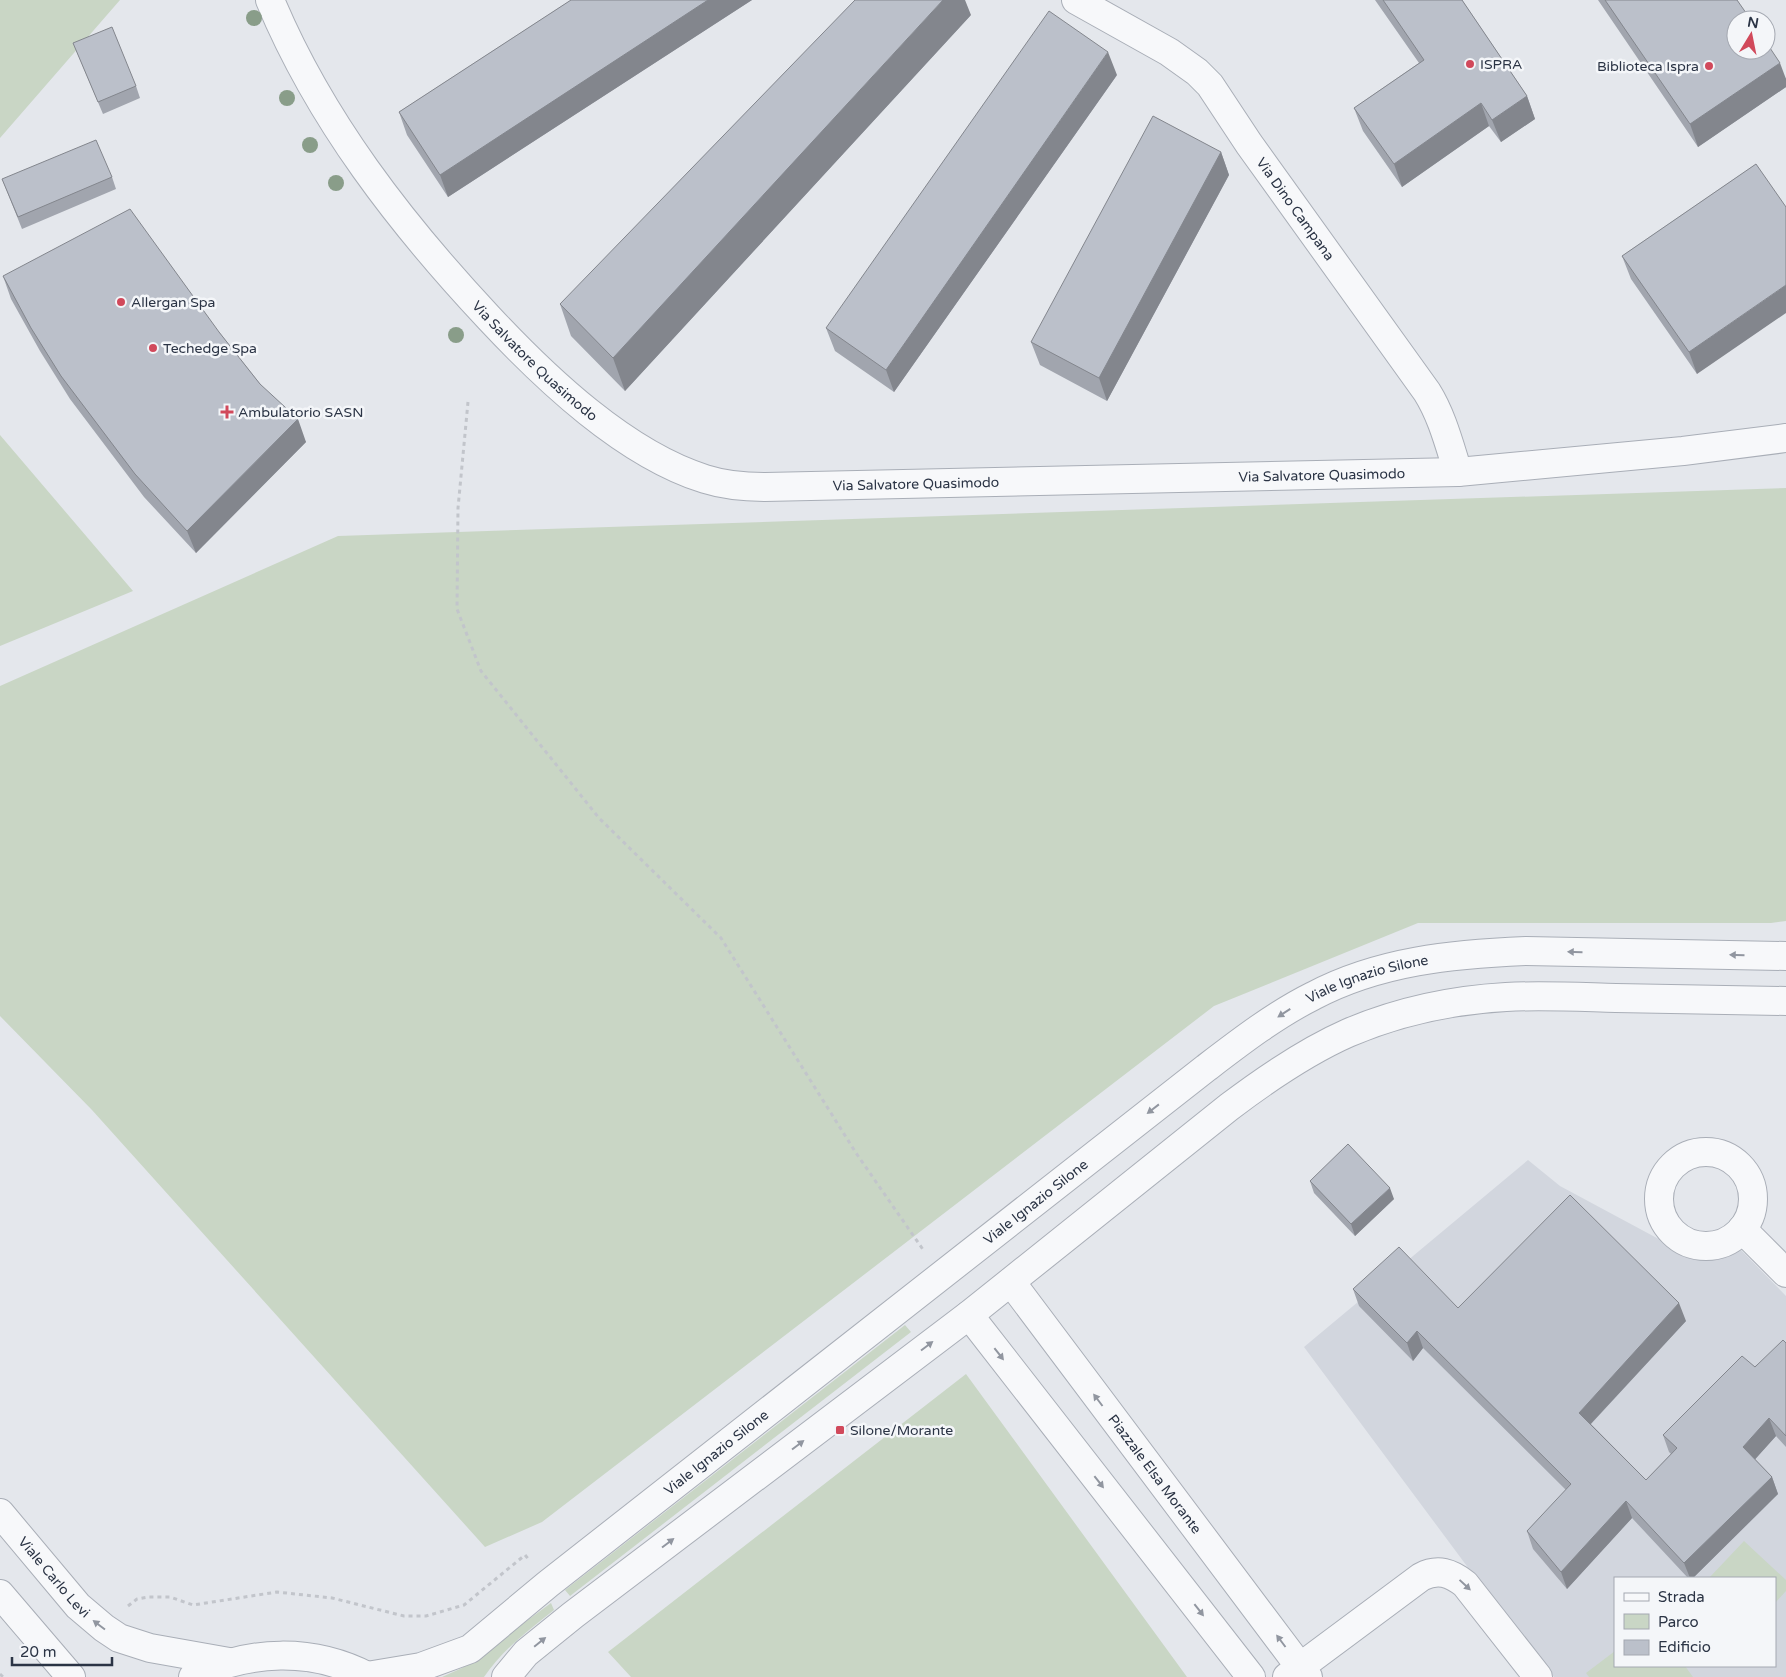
<svg xmlns="http://www.w3.org/2000/svg" width="1786" height="1677" font-family="'Varela Round',sans-serif">
<style>
.built{fill:#d2d6de;fill-rule:evenodd}
.green{fill:#c9d6c5}
.lines{fill:none;stroke-linecap:round;stroke-linejoin:round}
.minor-casing{stroke:#a9aeb7;stroke-width:30}
.tertiary-casing{stroke:#a9aeb7;stroke-width:30}
.path{stroke:#c2c5cb;stroke-width:3;stroke-dasharray:4 4;stroke-linecap:butt}
.minor{stroke:#f7f8fa;stroke-width:28}
.tertiary{stroke:#f7f8fa;stroke-width:28}
.tree{fill:#899d89}
.wall{fill:#a1a5ae}
.shaded-wall{fill:#83868d}
.building{fill:#bbc0ca;stroke:#83868d}
.oneway{fill:#9196a0}
.poi-dot{fill:#d1495b;stroke:#f4f6f9;stroke-width:2}
.labels{text-anchor:middle;dominant-baseline:central;stroke-width:5;stroke-linejoin:round;paint-order:stroke}
.poi-label{font-size:14px;fill:#2b3445;stroke:#f4f6f9;text-anchor:start}
.street-label{font-size:14px;fill:#2b3445;stroke:#f4f6f9}
</style>
<rect width="100%" height="100%" fill="#e4e7ec"/>
<!-- built -->
<path class="built" d="M1528 1160 1560 1186 1668 1244 1693 1253 1740 1249 1786 1296V1677H1554L1504 1616 1304 1347ZM1615 1578H1775V1666H1615Z"/>
<!-- green -->
<path class="green" d="M0 0H120L0 138Z
M0 435 133 591 0 646Z
M1786 488V921L1771 923H1418L1214 1006 542 1522 485 1547 92 1110 0 1016V686L338 536Z
M905 1325 911 1332 570 1596 565 1590Z
M966 1374 1187 1677H631L608 1652Z
M1744 1541 1786 1580V1591L1775 1603V1578H1709Z
M551 1603 554 1610C529 1630 502 1650 484 1677H442L462 1668Z
M1615 1651V1666H1685L1693 1677H1589L1586 1673Z"/>
<g class="lines">
<defs>
<g id="minor">
<path id="s1" d="M270 0C320 120 401 224 489 318 546 379 625 454 705 479 724 485 744 487 765 487L1458 472 1683 451 1786 438"/>
<path id="s2" d="M1076 0 1169 52 1197 72 1210 85 1249 144 1427 392C1442 416 1449 444 1458 472"/>
<circle cx="1706" cy="1199" r="47"/>
<path d="M1742 1229 1786 1273"/>
<path id="s3" d="M1011 1282 1300 1667 1287 1677"/>
<path d="M969 1315 1251 1677"/>
<path d="M1308 1677 1300 1667 1421 1577C1438 1568 1451 1573 1465 1584L1538 1677"/>
</g>
<g id="tertiary">
<path id="s4" d="M0 1513 78 1606 104 1628 119 1638 150 1648 229 1662"/>
<path d="M0 1594 71 1677"/>
<path id="s5" d="M367 1676 421 1667 470 1649 548 1584 1206 1068C1240 1042 1275 1015 1313 996 1379 961 1453 954 1526 951L1786 956"/>
<path d="M193 1677C249 1650 312 1647 369 1677"/>
<path d="M506 1677 526 1653 573 1615 969 1315 1229 1107C1266 1079 1305 1052 1348 1033 1397 1012 1453 1000 1506 997 1542 995 1579 997 1616 998 1672 999 1729 1000 1786 1001"/>
</g>
</defs>
<!-- minor casing -->
<use href="#minor" class="minor-casing"/>
<!-- tertiary casing -->
<use href="#tertiary" class="tertiary-casing"/>
<!-- path -->
<path class="path" d="M468 402 458 508 457 609 481 671 599 818 721 938 856 1153 924 1251
M128 1606 137 1599 148 1597H170L193 1605 277 1592 332 1598 404 1616H426L464 1605 525 1555 530 1561
M0 1674 3 1677"/>
<!-- minor -->
<use href="#minor" class="minor"/>
<!-- tertiary -->
<use href="#tertiary" class="tertiary"/>
</g>
<!-- trees -->
<g class="tree">
<circle cx="254" cy="18" r="8"/>
<circle cx="287" cy="98" r="8"/>
<circle cx="310" cy="145" r="8"/>
<circle cx="336" cy="183" r="8"/>
<circle cx="456" cy="335" r="8"/>
</g>
<!-- wall -->
<path class="wall" d="M571 0H752L448 197 407 135 399 112Z
M1375 0H1462L1527 96 1535 119 1501 142 1489 126 1402 187 1363 131 1354 108 1419 63Z
M1598 0H1737L1786 79V87L1698 147Z
M971 15 625 391 571 336 560 304Z
M73 43 136 86 140 98 103 114Z
M1117 75 894 392 835 351 826 328Z
M1221 152 1229 175 1107 401 1040 365 1031 342Z
M1756 164 1697 374 1631 279 1622 256Z
M112 177 116 189 22 229 2 179Z
M3 276 219 332 306 442 196 553 144 497 70 399 40 351 11 299Z
M1310 1181 1394 1199 1355 1236 1314 1193Z
M1353 1289 1458 1308 1686 1321 1591 1424 1646 1480 1671 1454 1669 1452 1663 1435 1786 1343V1447L1776 1436 1755 1459 1772 1477 1778 1494 1693 1578H1688L1632 1518 1567 1589 1533 1549 1527 1531 1566 1490 1423 1348 1413 1361 1359 1306Z"/>
<!-- shaded-wall -->
<path class="shaded-wall" d="M708 0H752L448 197 440 175Z
M943 0H965L971 15 625 391 613 358Z
M1108 52 1117 75 894 392 886 370Z
M1780 63 1786 79V87L1698 147 1690 124Z
M1527 96 1535 119 1501 142 1492 120Z
M1481 103 1489 126 1402 187 1394 164Z
M1221 152 1229 175 1107 401 1099 378Z
M1786 285V313L1697 374 1689 352Z
M298 419 306 442 196 553 187 531Z
M1390 1188 1394 1199 1355 1236 1351 1224Z
M1679 1303 1686 1321 1585 1430 1579 1413Z
M1417 1331 1423 1348 1413 1361 1407 1343Z
M1769 1418 1776 1436 1750 1465 1743 1447Z
M1772 1477 1778 1494 1693 1578H1690L1684 1563Z
M1626 1501 1632 1518 1567 1589 1561 1572Z"/>
<!-- building -->
<path class="building" d="M571 0H708L440 175 399 112Z
M855 0H943L613 358 560 304Z
M1383 0H1462L1527 96 1492 120 1481 103 1394 164 1354 108 1424 60Z
M1605 0H1737L1751 20H1736V50H1766V42L1780 63 1690 124Z
M1049 11 1108 52 886 370 826 328Z
M112 27 136 86 98 102 73 43Z
M1153 116 1221 152 1099 378 1031 342Z
M96 140 112 177 18 217 2 179Z
M1756 164 1786 207V285L1689 352 1622 256Z
M130 209 219 332 260 384 298 419 187 531 135 474 61 376 31 328 3 276Z
M1348 1144 1390 1188 1351 1224 1310 1181Z
M1570 1195 1679 1303 1579 1413 1646 1480 1677 1448 1663 1435 1742 1356 1755 1367 1783 1340 1786 1343V1436L1769 1418 1743 1447 1772 1477 1684 1563 1626 1501 1561 1572 1527 1531 1571 1484 1417 1331 1407 1343 1353 1289 1399 1247 1458 1308Z"/>
<!-- one-way arrows -->
<defs><path id="oneway-solid" d="M-6-.8H1V-3.2L6.5 0L1 3.2V.8H-6Z" transform="scale(1.25)"/></defs>
<g class="oneway">
<use href="#oneway-solid" transform="translate(1575 952) rotate(-179)"/>
<use href="#oneway-solid" transform="translate(1737 955) rotate(-179)"/>
<use href="#oneway-solid" transform="translate(1284 1013) rotate(147)"/>
<use href="#oneway-solid" transform="translate(1153 1109) rotate(142)"/>
<use href="#oneway-solid" transform="translate(927 1346) rotate(-37)"/>
<use href="#oneway-solid" transform="translate(999 1354) rotate(52)"/>
<use href="#oneway-solid" transform="translate(1098 1400) rotate(-127)"/>
<use href="#oneway-solid" transform="translate(798 1445) rotate(-37)"/>
<use href="#oneway-solid" transform="translate(1099 1482) rotate(52)"/>
<use href="#oneway-solid" transform="translate(668 1543) rotate(-37)"/>
<use href="#oneway-solid" transform="translate(1465 1585) rotate(43)"/>
<use href="#oneway-solid" transform="translate(1199 1610) rotate(52)"/>
<use href="#oneway-solid" transform="translate(99 1625) rotate(-143)"/>
<use href="#oneway-solid" transform="translate(1281 1641) rotate(-127)"/>
<use href="#oneway-solid" transform="translate(540 1642) rotate(-39)"/>
</g>
<!-- markers -->
<g class="poi-dot">
<circle cx="1470" cy="64" r="5"/>
<circle cx="1709" cy="66" r="5"/>
<circle cx="121" cy="302" r="5"/>
<circle cx="153" cy="348" r="5"/>
<path d="M224.5 404.5h5v5h5v5h-5v5h-5v-5h-5v-5h5z"/>
<rect x="835" y="1425" width="10" height="10" rx="2.5"/>
</g>
<g class="labels">
<!-- poi labels -->
<g class="poi-label">
<text x="1480" y="64">ISPRA</text>
<text x="1699" y="66" text-anchor="end">Biblioteca Ispra</text>
<text x="131" y="302">Allergan Spa</text>
<text x="163" y="348">Techedge Spa</text>
<text x="238" y="412">Ambulatorio SASN</text>
<text x="850" y="1430">Silone/Morante</text>
</g>
<!-- street labels -->
<g class="street-label">
<text stroke="none"><textPath href="#s2" startOffset="310">Via Dino Campana</textPath></text>
<text stroke="none"><textPath href="#s1" startOffset="451">Via Salvatore Quasimodo</textPath></text>
<text stroke="none"><textPath href="#s1" startOffset="1278">Via Salvatore Quasimodo</textPath></text>
<text stroke="none"><textPath href="#s1" startOffset="872">Via Salvatore Quasimodo</textPath></text>
<text stroke="none"><textPath href="#s5" startOffset="1231">Viale Ignazio Silone</textPath></text>
<text stroke="none"><textPath href="#s5" startOffset="828">Viale Ignazio Silone</textPath></text>
<text stroke="none"><textPath href="#s5" startOffset="422">Viale Ignazio Silone</textPath></text>
<text stroke="none"><textPath href="#s3" startOffset="240">Piazzale Elsa Morante</textPath></text>
<text stroke="none"><textPath href="#s4" startOffset="84">Viale Carlo Levi</textPath></text>
</g>
</g>
<!-- legend -->
<rect x="1614" y="1577" width="162" height="90" fill="#f4f6f9" stroke="#a4a8b1"/>
<rect x="1624" y="1593" width="25" height="8" fill="#f7f8fa" stroke="#a4a8b1"/>
<text x="1658" y="1602" font-size="15" fill="#2b3445">Strada</text>
<rect x="1624" y="1614" width="25" height="15" fill="#c9d6c5" stroke="#a4a8b1"/>
<text x="1658" y="1627" font-size="15" fill="#2b3445">Parco</text>
<rect x="1624" y="1640" width="25" height="15" fill="#bbc0ca" stroke="#a4a8b1"/>
<text x="1658" y="1652" font-size="15" fill="#2b3445">Edificio</text>
<!-- north arrow -->
<g transform="translate(1751 35) rotate(10)"><circle r="24" fill="#f4f6f9" stroke="#a4a8b1"/>
<path d="M0-4L9 19L0 12L-9 19Z" fill="#d1495b"/>
<text y="-8" font-size="14" font-weight="bold" text-anchor="middle" fill="#2b3445">N</text>
</g>
<!-- scale -->
<path d="M12 1657v8h100v-8" fill="none" stroke="#2b3445" stroke-width="2.5"/>
<text x="20" y="1657" font-size="15" fill="#2b3445" stroke="#f4f6f9" stroke-width="4" paint-order="stroke">20 m</text>
</svg>
